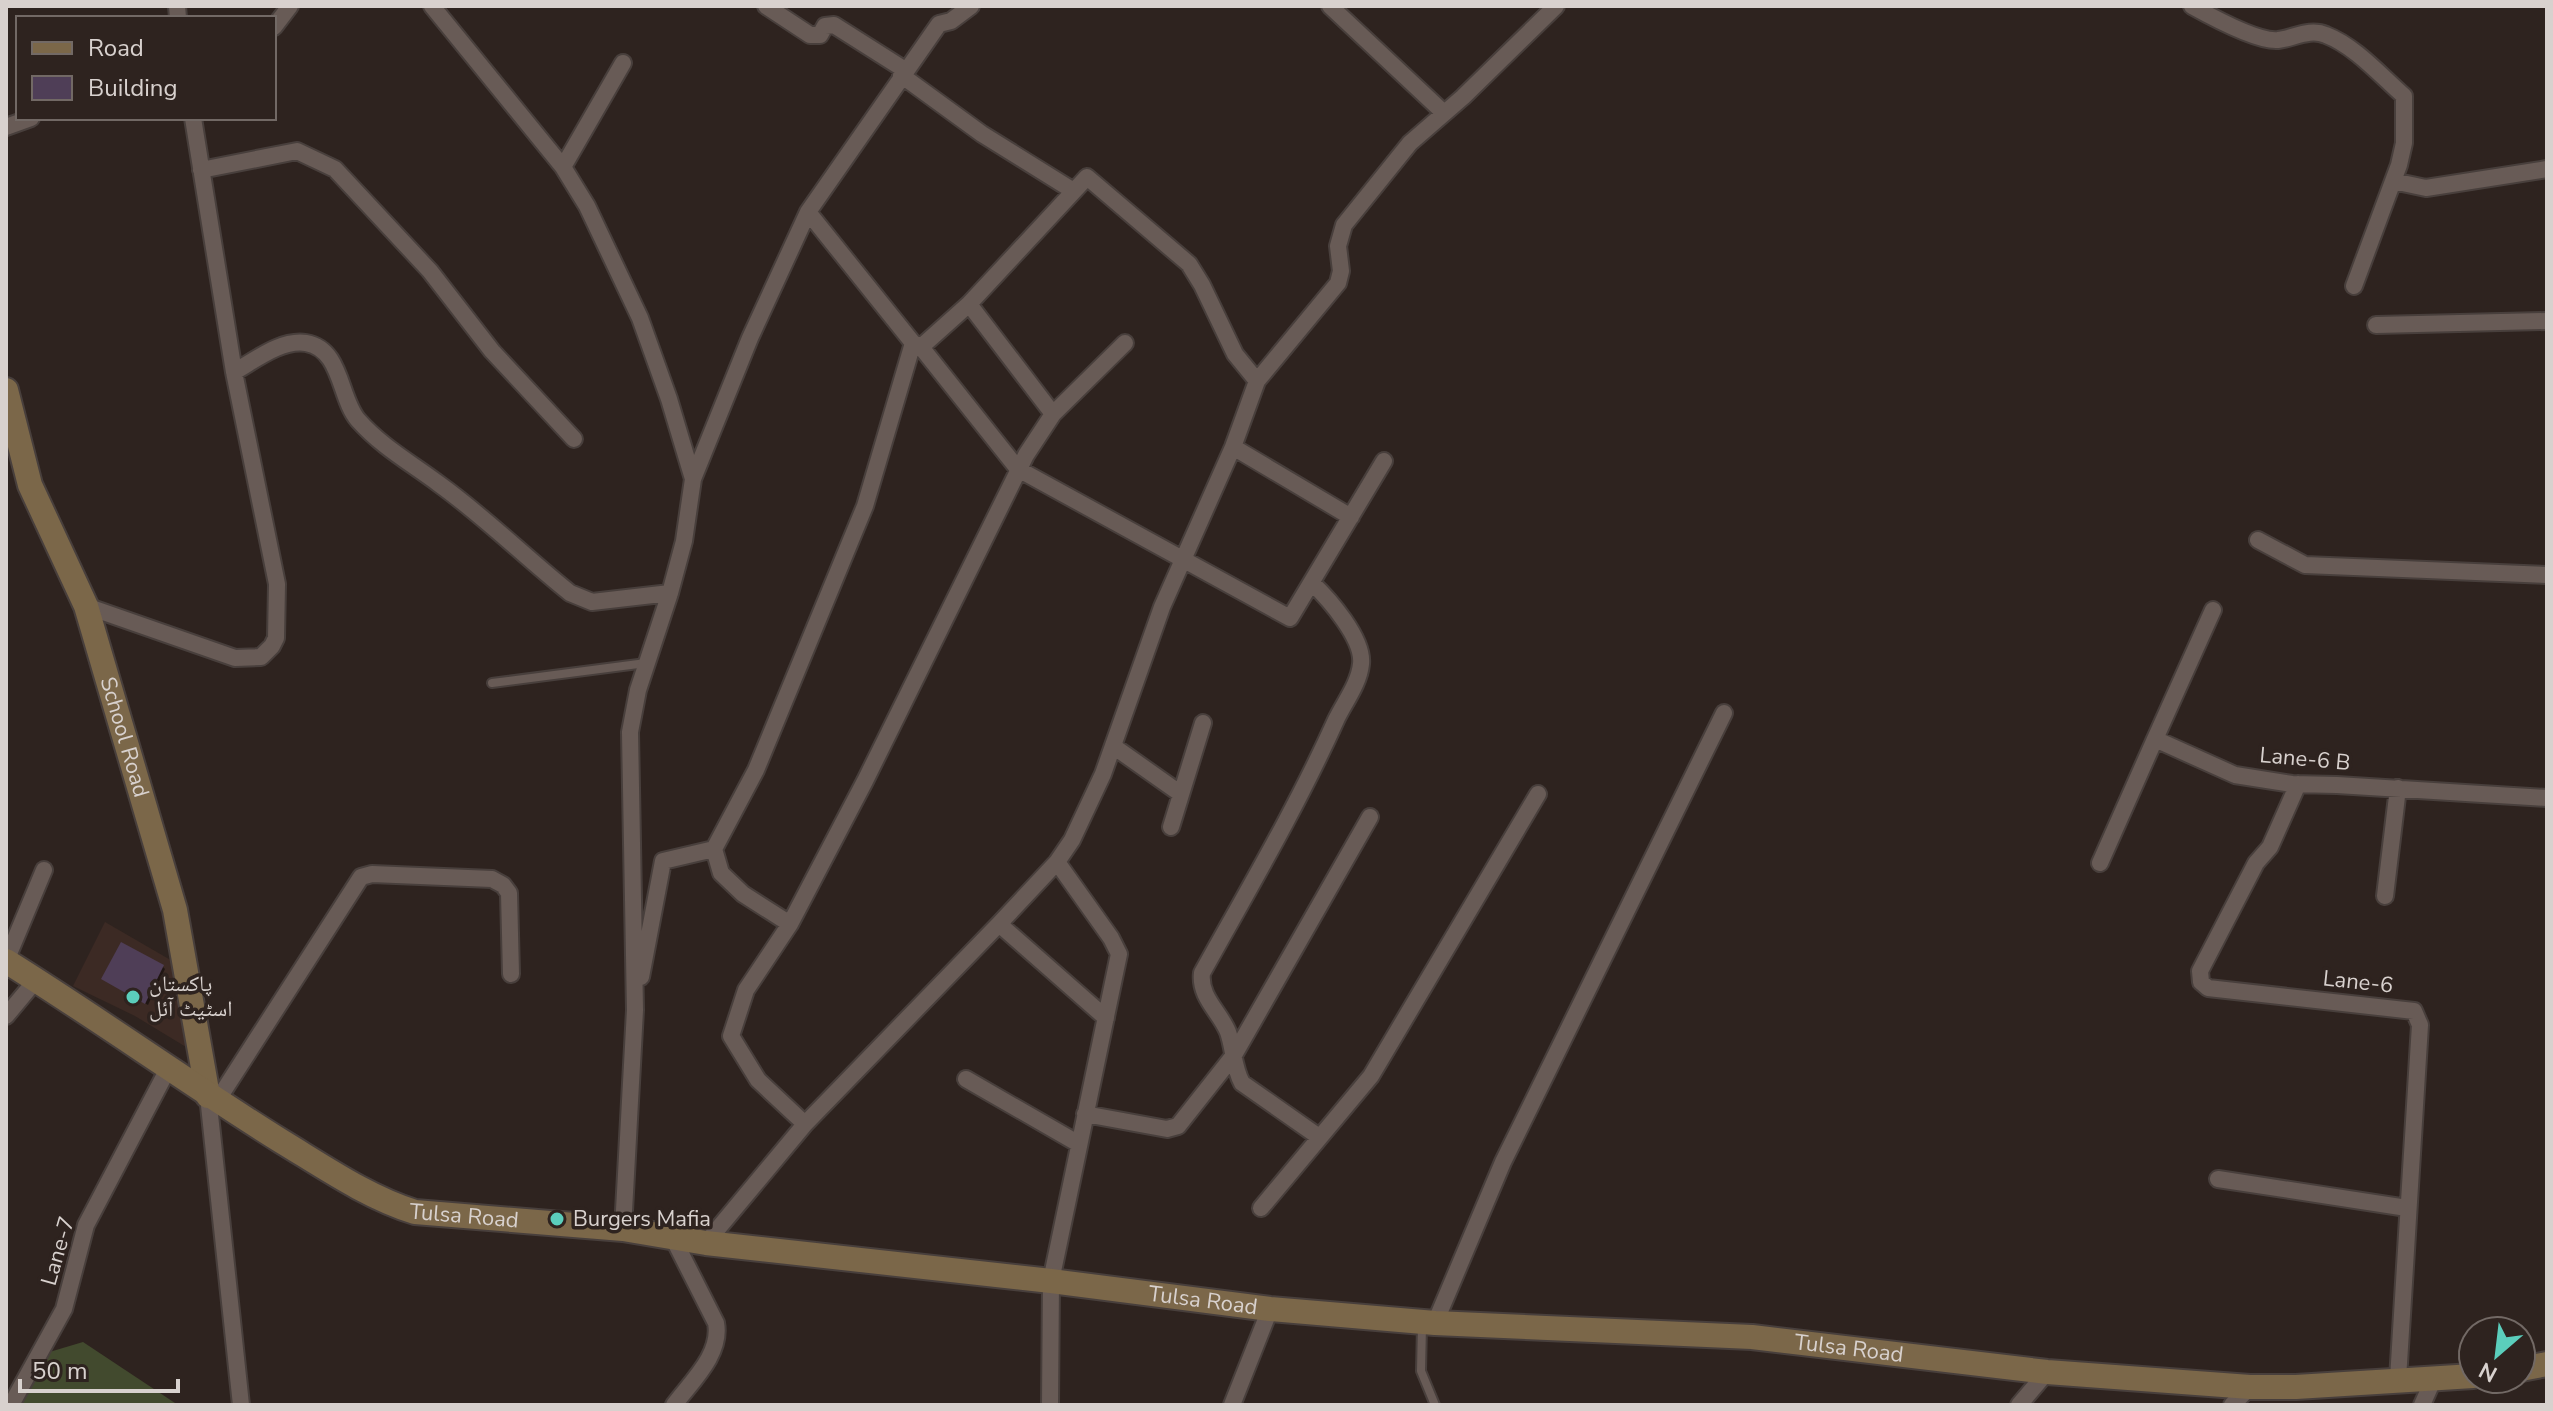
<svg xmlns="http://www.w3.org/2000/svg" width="2553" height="1411" font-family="'Nunito Sans','Noto Naskh Arabic',sans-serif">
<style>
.built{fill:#3c2a24}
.green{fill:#424a2e}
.shadow{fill:#0007}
.building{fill:#4f3e57}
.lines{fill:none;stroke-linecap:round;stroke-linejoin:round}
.lane-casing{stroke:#483f3c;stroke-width:12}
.street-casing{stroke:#483f3c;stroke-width:20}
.secondary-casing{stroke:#483f3c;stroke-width:28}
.lane{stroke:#685b56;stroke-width:8}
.street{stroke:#685b56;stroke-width:16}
.secondary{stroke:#7b6749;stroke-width:24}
.poi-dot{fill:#5bcebc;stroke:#2e231f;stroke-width:3}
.labels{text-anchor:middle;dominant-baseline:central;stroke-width:7;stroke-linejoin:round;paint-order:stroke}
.street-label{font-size:22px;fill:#d8d1ce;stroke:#2e231f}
.poi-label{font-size:22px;fill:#d8d1ce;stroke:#2e231f;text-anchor:start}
</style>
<rect width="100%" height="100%" fill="#2e231f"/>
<!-- built -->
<path class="built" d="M105 922 174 962 186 1047 135 1016 73 986Z"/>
<!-- green -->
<path class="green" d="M83 1342 178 1405H26L14 1396 36 1356Z"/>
<!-- shadow -->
<path class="shadow" d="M163 967 165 969 148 1005 106 981Z"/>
<!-- building -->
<path class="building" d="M121 942 164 965 145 1004 101 979Z"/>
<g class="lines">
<defs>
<path id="lane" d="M492 683 646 663
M1422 1325 1421 1371 1435 1405"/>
<path id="street" d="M177 6 178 18
M432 6 563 167 587 206 640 318 669 399 693 479 684 541 670 593 638 690 630 732 635 1010 623 1229
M766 6 810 35H820L825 26 834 25 905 70
M1330 6 1444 113
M2192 6C2210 16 2258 42 2278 40 2294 38 2310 28 2326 35 2355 46 2381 76 2404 96V143L2399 165 2354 286
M274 27 290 6
M901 75 982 134 1072 190
M6 127 31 118
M563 167 623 63
M201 170 297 151 335 169 430 271 492 351 574 439
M2393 181 2426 188 2547 169
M808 212 913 343 921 347 1018 469 1290 618 1384 461
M969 304 1053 414
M2376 325 2547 321
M921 347 969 304 1087 177 1189 264 1202 285 1235 354 1257 381
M234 372C254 361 281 339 306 343 342 349 339 398 358 420 382 447 411 463 439 484 485 517 526 558 570 593L592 602 670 593
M1233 447 1351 517
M693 479 750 338 808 212 939 24 951 21 971 6
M2258 540 2305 565 2547 575
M1312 583C1329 599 1364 639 1361 664 1359 684 1344 703 1336 720 1297 807 1248 890 1202 973 1199 997 1220 1012 1228 1032 1234 1049 1233 1067 1242 1083L1319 1137
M86 606 235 658 261 657 272 646 276 638 277 584 234 372 193 118
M2155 739 2213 610
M1113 746 1181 794
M2298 784 2270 847 2256 863 2200 971 2201 982 2208 988 2414 1011 2420 1025 2398 1379
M1171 827 1203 723
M2100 863 2155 739 2235 775 2292 784 2337 785 2547 798
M2385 896 2398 788
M790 924 743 894 721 873 714 849 756 770 865 506 913 343
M999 924 1106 1018
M6 961 44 870
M641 977 663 861 714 849
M6 1016 36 980
M966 1079 1079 1144
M208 1096 241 1405
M217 1101 361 877 372 874 492 879 503 885 509 893 511 974
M1085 1114 1167 1129 1178 1126 1234 1055 1370 817
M805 1124 758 1080 731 1036 746 990 790 924 865 781 1026 455 1053 414 1125 343
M2218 1179 2407 1208
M1261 1208 1371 1076 1538 794
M673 1238 716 1323C722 1354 691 1382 674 1405
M706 1243 805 1124 999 924 1057 862 1072 840 1103 774 1162 607 1233 447 1257 381 1338 283 1341 271 1338 246 1344 225 1410 143 1463 97 1556 6
M1435 1323 1503 1162 1724 713
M11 1405 64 1309 86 1225 169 1067
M1050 1405 1051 1281 1119 954 1111 938 1057 862
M1232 1405 1270 1309
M2019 1405 2047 1372
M2232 1405 2250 1387
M2422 1405 2434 1378"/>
<g id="secondary">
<path id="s1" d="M6 390 30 485 86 606 175 910 208 1096"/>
<path id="s2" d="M6 961C99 1019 188 1083 281 1141 324 1167 367 1197 415 1212L623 1229 706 1243 1051 1281 1270 1309 1435 1323 1752 1337 2047 1372 2250 1387H2296L2473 1376"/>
<path d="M2521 1369 2547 1364"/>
</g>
</defs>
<!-- lane casing -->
<use href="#lane" class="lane-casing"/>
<!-- street casing -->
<use href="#street" class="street-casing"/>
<!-- secondary casing -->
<use href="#secondary" class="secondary-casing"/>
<!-- lane -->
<use href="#lane" class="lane"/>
<!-- street -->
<use href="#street" class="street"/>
<!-- secondary -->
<use href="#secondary" class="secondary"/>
</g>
<!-- markers -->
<g class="poi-dot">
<circle cx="133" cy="997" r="8"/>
<circle cx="557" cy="1219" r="8"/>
</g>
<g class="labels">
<!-- street labels -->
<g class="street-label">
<text stroke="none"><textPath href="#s1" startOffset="368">School Road</textPath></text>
<text transform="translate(2305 759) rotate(5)">Lane-6 B</text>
<text transform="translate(2358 982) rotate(6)">Lane-6</text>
<text stroke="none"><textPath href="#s2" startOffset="530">Tulsa Road</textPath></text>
<text transform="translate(58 1251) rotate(-74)">Lane-7</text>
<text stroke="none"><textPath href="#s2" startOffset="1274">Tulsa Road</textPath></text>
<text stroke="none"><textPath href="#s2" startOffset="1922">Tulsa Road</textPath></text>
</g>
<!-- poi labels -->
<g class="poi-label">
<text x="149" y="984">پاکستان<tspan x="149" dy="25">اسٹیٹ آئل</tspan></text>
<text x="573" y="1219">Burgers Mafia</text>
</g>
</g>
<!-- border -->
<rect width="2553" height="1411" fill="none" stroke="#d8d1ce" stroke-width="16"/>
<!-- legend -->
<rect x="16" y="16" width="260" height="104" fill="#2e231f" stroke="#726965" stroke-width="2"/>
<rect x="32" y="42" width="40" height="12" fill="#7b6749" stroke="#726965" stroke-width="2"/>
<text x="88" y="56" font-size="24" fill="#d8d1ce">Road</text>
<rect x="32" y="76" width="40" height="24" fill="#4f3e57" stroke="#726965" stroke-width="2"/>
<text x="88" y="96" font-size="24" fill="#d8d1ce">Building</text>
<!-- north arrow -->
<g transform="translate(2497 1355) rotate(208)"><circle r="38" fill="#2e231f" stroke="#726965" stroke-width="2"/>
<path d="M0-6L14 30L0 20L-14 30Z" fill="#5bcebc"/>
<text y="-12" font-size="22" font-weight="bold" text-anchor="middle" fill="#d8d1ce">N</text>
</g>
<!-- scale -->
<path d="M20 1379v12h158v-12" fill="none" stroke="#d8d1ce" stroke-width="4"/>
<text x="32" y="1379" font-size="24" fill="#d8d1ce" stroke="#2e231f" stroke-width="6" paint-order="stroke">50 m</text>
</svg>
